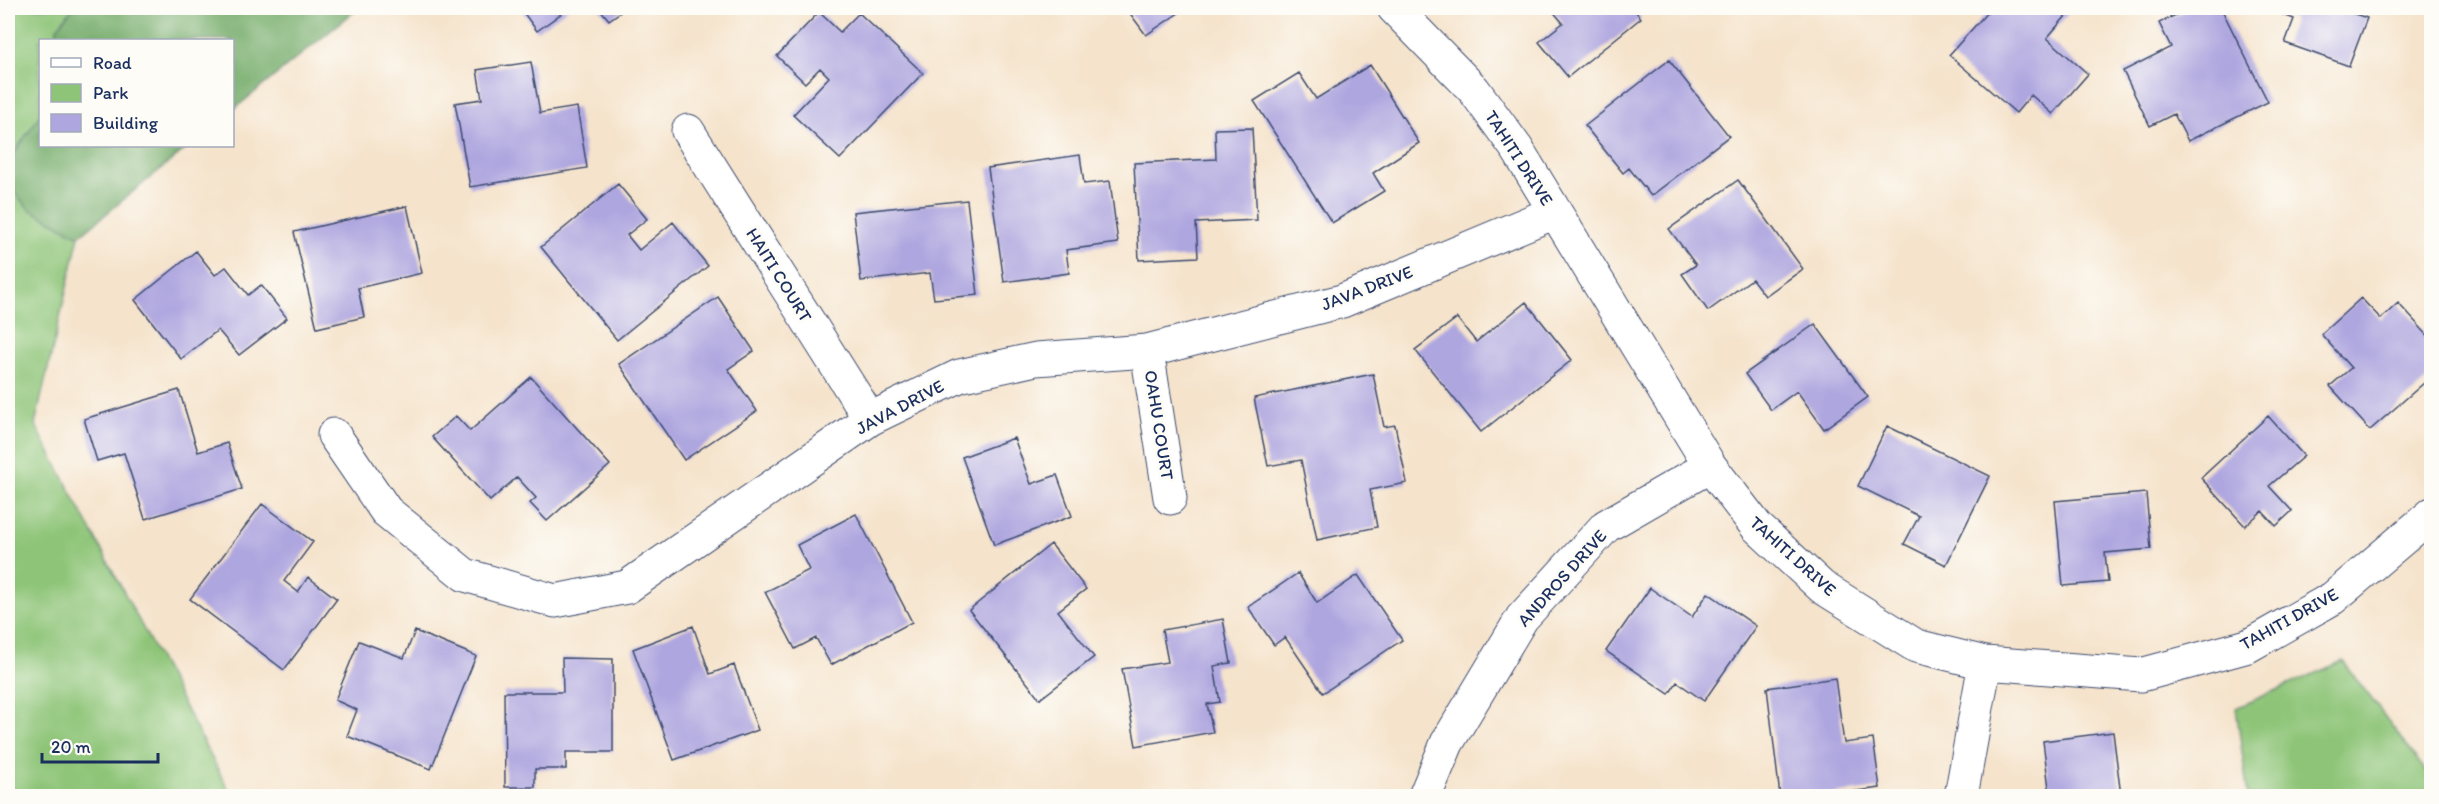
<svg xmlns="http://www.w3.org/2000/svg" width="2439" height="804" font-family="Itim,sans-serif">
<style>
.green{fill:#8dc477;stroke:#547a6a;stroke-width:1.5}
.forest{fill:#72aa68;stroke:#466c63;stroke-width:1.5}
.building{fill:#aea6df}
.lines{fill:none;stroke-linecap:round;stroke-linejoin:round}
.street-casing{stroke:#3c4a6e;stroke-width:35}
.street{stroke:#fff;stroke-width:33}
.labels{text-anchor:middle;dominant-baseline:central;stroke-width:6;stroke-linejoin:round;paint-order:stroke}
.street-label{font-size:18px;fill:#1b2f5e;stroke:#fdfcf7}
</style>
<rect width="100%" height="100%" fill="#fdfcf7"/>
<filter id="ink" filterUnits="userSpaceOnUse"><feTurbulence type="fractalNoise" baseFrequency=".0167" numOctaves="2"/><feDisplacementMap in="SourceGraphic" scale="12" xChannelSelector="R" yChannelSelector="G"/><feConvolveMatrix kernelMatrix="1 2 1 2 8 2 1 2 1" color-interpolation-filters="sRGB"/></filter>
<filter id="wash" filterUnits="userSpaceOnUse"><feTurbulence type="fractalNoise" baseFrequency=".008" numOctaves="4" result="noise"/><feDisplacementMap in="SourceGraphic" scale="24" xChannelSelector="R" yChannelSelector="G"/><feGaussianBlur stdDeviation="1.35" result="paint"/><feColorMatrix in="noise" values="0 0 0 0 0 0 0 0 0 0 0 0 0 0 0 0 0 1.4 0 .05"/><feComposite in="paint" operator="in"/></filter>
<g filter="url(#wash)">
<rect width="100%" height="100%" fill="#f5e3cb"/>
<!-- green -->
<path class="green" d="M8 8H73L57 28 58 40H40V115L8 162Z
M8 185 29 209 79 236 35 424 232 796H8Z
M2343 661 2431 778V796H2248L2236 708Z"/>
<!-- forest -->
<path class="forest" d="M73 8H355L356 10 233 110 232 40H58L57 28Z
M40 115V146H189L79 236 29 209 8 185V162Z"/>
<g id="blocks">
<!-- building -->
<path class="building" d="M520 8H569L537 31Z
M599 8H626L609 20Z
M1126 8H1186L1146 35Z
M1550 8H1633L1641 18 1568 77 1539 42 1563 23Z
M1991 8H2073L2047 38 2088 74 2053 114 2031 95 2016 113 1949 55Z
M2190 8H2221L2268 102 2188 141 2174 114 2150 126 2123 71 2171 47 2159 23Z
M2265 8H2336L2367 18 2349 66 2285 43 2294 19Z
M819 12 840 32 859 13 923 73 840 159 793 115 829 77 820 68 805 83 777 56Z
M1669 60 1729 136 1651 196 1629 168 1623 173 1585 126Z
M531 62 540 113 577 107 587 168 470 187 455 103 482 99 477 70Z
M1370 65 1419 143 1373 173 1384 191 1332 223 1254 101 1299 73 1316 99Z
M1252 128 1257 220 1196 223 1198 257 1139 260 1134 163 1216 159 1215 129Z
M1080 155 1084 184 1110 181 1118 243 1066 250 1069 273 1004 282 988 168Z
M1738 180 1803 269 1765 296 1752 279 1708 311 1682 274 1696 265 1669 229Z
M618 184 647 219 627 235 639 250 673 222 708 266 617 340 541 247Z
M967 200 978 295 934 299 930 273 861 281 853 212Z
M407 206 422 273 358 288 364 317 317 328 294 232Z
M196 251 215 275 226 267 248 295 261 285 287 318 239 355 218 330 181 359 135 300Z
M718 297 754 351 728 369 757 411 684 460 619 364Z
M2361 298 2381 319 2398 303 2432 340V376L2370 430 2330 386 2351 368 2321 334Z
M1526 302 1572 360 1481 432 1415 350 1457 318 1476 342Z
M1815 324 1868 397 1824 429 1797 391 1771 410 1745 374Z
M1373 374 1384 427 1395 425 1407 483 1370 490 1377 527 1317 540 1301 460 1268 466 1254 398Z
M531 377 610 465 547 521 530 503 536 498 517 477 490 501 432 437 456 416 470 431Z
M179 390 198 452 227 443 242 489 145 519 124 453 97 461 84 419Z
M2268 416 2304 456 2269 486 2292 511 2276 526 2262 511 2245 526 2201 478Z
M1887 426 1990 476 1946 565 1904 544 1919 516 1858 486Z
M1014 438 1031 484 1057 475 1072 516 994 545 962 457Z
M2146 493 2151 549 2105 553 2108 582 2063 586 2055 501Z
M262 504 313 542 284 581 298 592 308 577 337 599 284 670 190 599Z
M856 514 912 622 831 665 816 638 795 649 765 592 809 570 797 545Z
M1051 544 1086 589 1058 611 1094 657 1040 699 969 610Z
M1298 573 1317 603 1358 575 1402 640 1323 693 1285 637 1274 645 1248 607Z
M1650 588 1692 617 1708 593 1756 626 1704 701 1677 682 1669 694 1606 651Z
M1223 619 1231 663 1214 666 1220 702 1207 704 1213 732 1136 746 1122 669 1168 662 1162 630Z
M693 626 710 674 734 665 758 730 674 760 633 649Z
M415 631 476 656 431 769 347 736 357 710 335 700 359 641 404 658Z
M562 658 613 659V752H566V769H535V787H505L504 692H563Z
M1835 678 1844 743 1873 739 1880 788 1817 796H1780L1767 688Z
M2113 732 2121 796H2050L2043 741Z"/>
</g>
</g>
<g filter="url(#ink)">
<use href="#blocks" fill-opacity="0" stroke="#3c4a6e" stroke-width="1.5"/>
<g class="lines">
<defs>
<path id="street" d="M1394 8 1474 90 1517 149 1710 466 1757 527 1822 587 1916 646 1985 663 2141 675 2248 646 2333 598 2432 514
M688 131 870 419
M1147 351 1170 498
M334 435 386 511 465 575 555 601 627 587 870 419 959 376 1036 359 1147 351 1342 301 1555 212
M1425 796 1447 743 1522 618 1606 526 1710 466
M1961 796 1985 663"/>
</defs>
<!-- street casing -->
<use href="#street" class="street-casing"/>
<!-- street -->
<use href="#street" class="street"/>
</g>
</g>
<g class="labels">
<!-- street labels -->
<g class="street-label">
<text transform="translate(1519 158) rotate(57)">TAHITI DRIVE</text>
<text transform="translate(779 275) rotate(58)">HAITI COURT</text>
<text transform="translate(1367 288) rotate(-21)">JAVA DRIVE</text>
<text transform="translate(900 407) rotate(-28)">JAVA DRIVE</text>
<text transform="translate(1159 425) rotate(81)">OAHU COURT</text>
<text transform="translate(1793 556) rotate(42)">TAHITI DRIVE</text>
<text transform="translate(1562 578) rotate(-48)">ANDROS DRIVE</text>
<text transform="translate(2289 619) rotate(-29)">TAHITI DRIVE</text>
</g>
</g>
<!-- margin -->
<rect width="2439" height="804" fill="none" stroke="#fdfcf7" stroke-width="30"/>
<!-- legend -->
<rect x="39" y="39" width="195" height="108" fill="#fdfcf7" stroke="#a3aaba" stroke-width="1.5"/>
<rect x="51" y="58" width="30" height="9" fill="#ffffff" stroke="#a3aaba" stroke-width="1.5"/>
<text x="93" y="69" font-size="18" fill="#1b2f5e">Road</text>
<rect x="51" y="84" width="30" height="18" fill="#8dc477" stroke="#a3aaba" stroke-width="1.5"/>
<text x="93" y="99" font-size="18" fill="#1b2f5e">Park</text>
<rect x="51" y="114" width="30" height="18" fill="#aea6df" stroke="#a3aaba" stroke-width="1.5"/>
<text x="93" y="129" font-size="18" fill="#1b2f5e">Building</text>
<!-- scale -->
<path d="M42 753v9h116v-9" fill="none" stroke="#1b2f5e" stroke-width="3"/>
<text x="51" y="753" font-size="18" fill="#1b2f5e" stroke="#fdfcf7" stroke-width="4.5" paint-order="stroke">20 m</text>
</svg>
